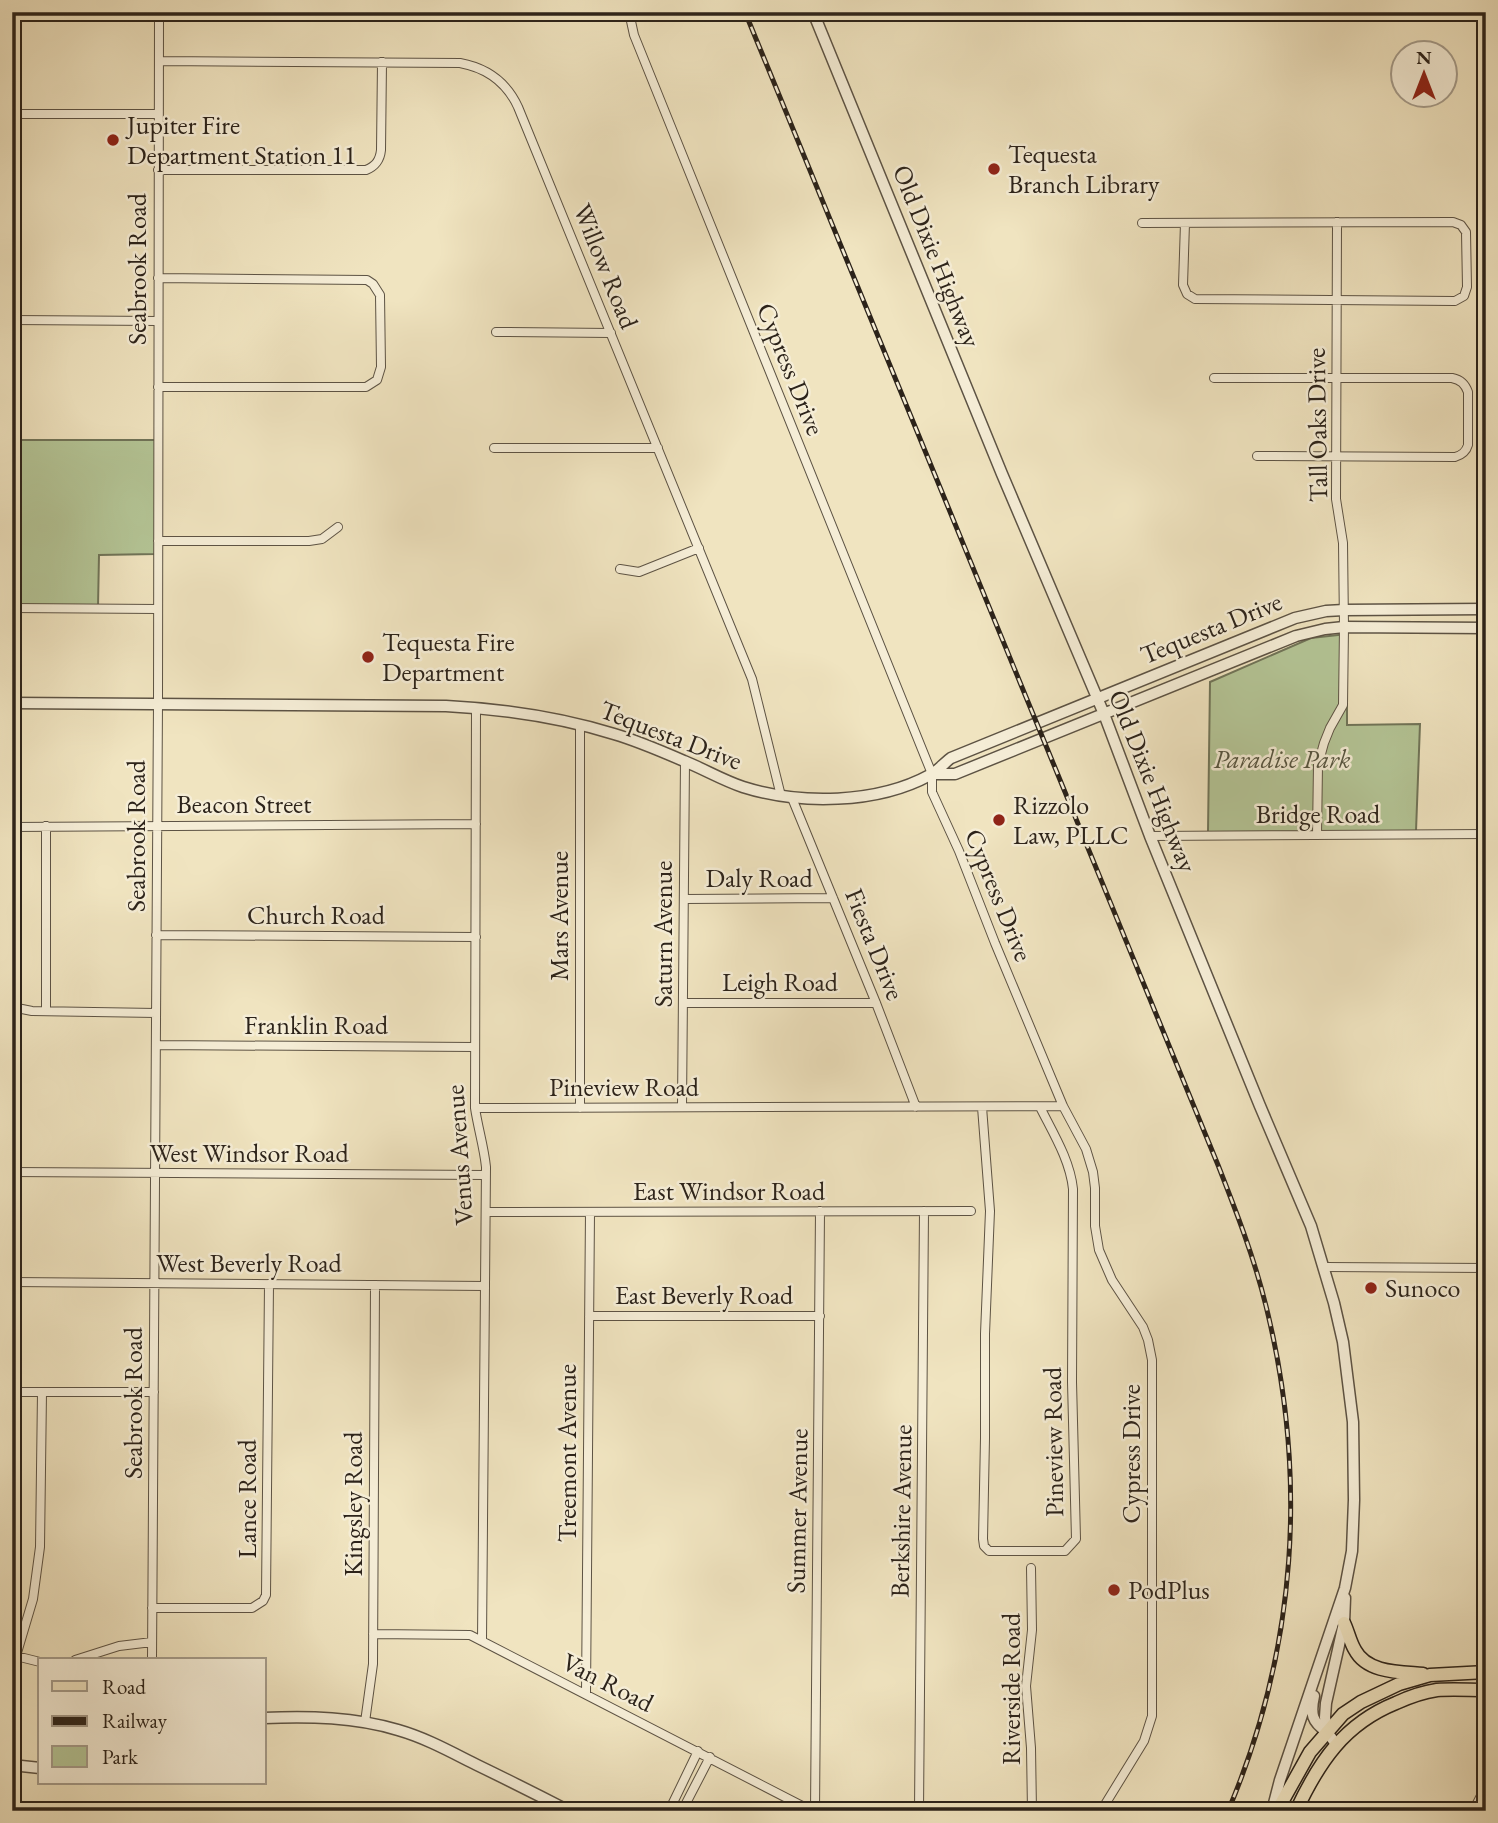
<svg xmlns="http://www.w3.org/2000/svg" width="1498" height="1823" font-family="'EB Garamond',serif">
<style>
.green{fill:#b4c596;stroke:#707458;stroke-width:2}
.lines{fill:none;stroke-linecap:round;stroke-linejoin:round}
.minor-casing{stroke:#5d5344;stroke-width:10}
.tertiary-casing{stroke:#5d5344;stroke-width:13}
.primary-casing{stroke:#2c231a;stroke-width:15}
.minor{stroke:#f5edd6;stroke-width:8}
.tertiary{stroke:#f5edd6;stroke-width:10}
.primary{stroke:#f0e4c0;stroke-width:12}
.rail-casing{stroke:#2c231a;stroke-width:5}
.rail{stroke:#f5edd6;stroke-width:2.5;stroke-dasharray:8;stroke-linecap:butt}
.poi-dot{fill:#8f2418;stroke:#f5edd6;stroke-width:2.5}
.labels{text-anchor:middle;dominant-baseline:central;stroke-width:5;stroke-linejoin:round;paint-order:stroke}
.poi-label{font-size:26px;fill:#2c231a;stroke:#f5edd6;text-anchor:start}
.street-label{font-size:26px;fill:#2c231a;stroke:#f5edd6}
.park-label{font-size:26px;font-style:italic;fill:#55543f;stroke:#f5edd6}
</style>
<rect width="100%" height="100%" fill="#f0e4c0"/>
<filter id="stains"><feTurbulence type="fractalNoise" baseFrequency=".00286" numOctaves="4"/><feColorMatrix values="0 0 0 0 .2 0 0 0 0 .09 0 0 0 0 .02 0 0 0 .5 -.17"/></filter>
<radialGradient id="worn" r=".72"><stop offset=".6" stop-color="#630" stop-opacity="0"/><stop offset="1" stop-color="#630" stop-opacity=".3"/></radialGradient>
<!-- green -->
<path class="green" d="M12 440H155V554L99 555 98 607 12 606Z
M1347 634V725L1420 724 1416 831 1208 832 1210 682 1311 638Z"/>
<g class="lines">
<defs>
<path id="minor" d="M629 12 634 35 932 774V792L959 851 995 943 1063 1106 1086 1149 1093 1172 1095 1188V1226L1099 1250 1112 1280 1143 1327 1148 1340 1152 1360V1716L1144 1741 1101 1811
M159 61 460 63C487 68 507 83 518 107L752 679 781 796
M12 114H158
M158 170H366C376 166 380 160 381 150L382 62
M1142 223 1453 222 1461 225 1466 232 1467 287 1464 296 1455 301 1195 299 1187 294 1183 285 1185 223
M12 320 158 321
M496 332 611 333
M1214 378H1452C1461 380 1465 384 1468 392V445C1466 452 1462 455 1455 457L1257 456
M158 387H366L377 380 381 367 380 295 373 284 367 280 158 278
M494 448H658
M158 541H309L322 539 338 527
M620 569 639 572 699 548
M12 608 158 609
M476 708 475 1108C478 1128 484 1147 486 1167L482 1641
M792 798 876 1003 916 1107
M12 827 476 824
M1317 835 1318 765 1324 743 1330 728 1343 705 1344 627 1343 543 1336 499 1337 222
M1150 836 1486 834
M684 899 833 898
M156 935 476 937
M684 1003H876
M12 1007 32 1011 156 1013
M46 1011V826
M156 1045 475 1047
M682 1107 685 761
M982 1107 990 1211 985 1334V1438L983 1539 984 1546 989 1551H1065L1076 1539 1072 1382 1073 1189C1070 1160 1053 1133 1040 1107
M475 1108 1063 1106
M580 1108V725
M12 1172 485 1175
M486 1212 971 1211
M1325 1267 1486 1268
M12 1282 485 1286
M589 1316H820
M12 1392H154
M1031 1568 1032 1630 1026 1686 1031 1748 1032 1811
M152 1608H252L263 1601 266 1595 269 1284
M373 1634 470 1635 812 1811
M12 1655 40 1662
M16 1656 33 1599 40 1547 42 1392
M75 1660 119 1646 152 1642
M152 1660 158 703 159 12
M586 1694 590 1212
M365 1722 373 1664 375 1285
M669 1811 698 1751
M682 1811 710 1757
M815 1811 820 1211
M919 1811 924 1211
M1473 1811 1486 1786"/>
<path id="tertiary" d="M813 12 1002 474 1104 714 1150 836 1260 1106 1311 1226 1334 1303 1343 1342 1353 1422 1354 1500 1352 1551 1345 1588 1280 1780 1272 1811
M12 703 446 706C503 709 559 717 614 734 638 741 661 751 684 761 704 769 722 780 743 787 800 805 877 804 930 775 938 771 944 763 951 758L1295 618 1326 611 1344 610 1486 609
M932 774H955L1296 636 1325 629 1344 627 1486 628
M1314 1696C1310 1714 1312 1722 1327 1732
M264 1718C309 1716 355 1717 398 1730 426 1738 451 1752 477 1765 508 1780 538 1795 569 1811
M1336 1744 1327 1732 1325 1717 1326 1703 1344 1623 1345 1598
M12 1765 40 1768"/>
<path id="primary" d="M1344 1623C1348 1631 1350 1642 1355 1650 1367 1673 1400 1672 1423 1674
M1277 1811 1310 1752 1343 1714 1361 1702 1399 1684 1430 1675 1486 1672
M1296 1811C1319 1762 1344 1724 1396 1703 1409 1697 1423 1692 1437 1690 1453 1689 1470 1690 1486 1690"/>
</defs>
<!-- minor casing -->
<use href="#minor" class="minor-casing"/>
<!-- tertiary casing -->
<use href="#tertiary" class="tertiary-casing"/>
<!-- primary casing -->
<use href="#primary" class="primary-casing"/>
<!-- minor -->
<use href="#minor" class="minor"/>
<!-- tertiary -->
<use href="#tertiary" class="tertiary"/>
<!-- primary -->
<use href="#primary" class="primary"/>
<defs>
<path id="rail" d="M745 12 1218 1165C1236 1211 1254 1257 1266 1306 1308 1476 1297 1649 1228 1811"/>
</defs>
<!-- rail casing -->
<use href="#rail" class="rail-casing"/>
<!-- rail -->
<use href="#rail" class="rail"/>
</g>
<!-- markers -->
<g class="poi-dot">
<circle cx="113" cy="140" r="7"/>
<circle cx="994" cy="169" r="7"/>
<circle cx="368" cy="657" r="7"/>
<circle cx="999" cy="820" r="7"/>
<circle cx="1371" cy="1288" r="7"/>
<circle cx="1114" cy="1590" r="7"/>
</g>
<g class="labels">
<!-- poi labels -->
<g class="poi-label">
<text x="127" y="125">Jupiter Fire<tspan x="127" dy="30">Department Station 11</tspan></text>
<text x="1008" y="154">Tequesta<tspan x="1008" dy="30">Branch Library</tspan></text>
<text x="382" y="642">Tequesta Fire<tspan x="382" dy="30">Department</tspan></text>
<text x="1013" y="805">Rizzolo<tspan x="1013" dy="30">Law, PLLC</tspan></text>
<text x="1385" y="1288">Sunoco</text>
<text x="1128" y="1590">PodPlus</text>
</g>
<!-- street labels -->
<g class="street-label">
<text transform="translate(937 256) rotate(68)">Old Dixie Highway</text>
<text transform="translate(606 266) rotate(68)">Willow Road</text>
<text transform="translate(137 269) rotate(-90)">Seabrook Road</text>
<text transform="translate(791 369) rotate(68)">Cypress Drive</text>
<text transform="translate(1317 425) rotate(-91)">Tall Oaks Drive</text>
<text transform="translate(1211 628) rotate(-22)">Tequesta Drive</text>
<text transform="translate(671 735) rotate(21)">Tequesta Drive</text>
<text transform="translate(1153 781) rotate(68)">Old Dixie Highway</text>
<text x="244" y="804">Beacon Street</text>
<text x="1318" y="814">Bridge Road</text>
<text transform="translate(136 836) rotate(-90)">Seabrook Road</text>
<text x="759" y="878">Daly Road</text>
<text transform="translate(999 895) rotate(68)">Cypress Drive</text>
<text x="316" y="915">Church Road</text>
<text transform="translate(559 916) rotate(-90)">Mars Avenue</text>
<text transform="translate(663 934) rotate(-90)">Saturn Avenue</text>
<text transform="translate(875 944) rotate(68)">Fiesta Drive</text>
<text x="780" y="982">Leigh Road</text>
<text x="316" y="1025">Franklin Road</text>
<text x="624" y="1087">Pineview Road</text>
<text x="249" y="1153">West Windsor Road</text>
<text transform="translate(459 1155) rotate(-94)">Venus Avenue</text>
<text x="729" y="1191">East Windsor Road</text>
<text x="249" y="1263">West Beverly Road</text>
<text x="704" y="1295">East Beverly Road</text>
<text transform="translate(133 1403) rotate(-90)">Seabrook Road</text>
<text transform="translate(1053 1442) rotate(-91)">Pineview Road</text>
<text transform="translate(567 1453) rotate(-90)">Treemont Avenue</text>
<text transform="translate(1131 1454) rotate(-90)">Cypress Drive</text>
<text transform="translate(247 1499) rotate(-90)">Lance Road</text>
<text transform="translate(353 1504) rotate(-90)">Kingsley Road</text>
<text transform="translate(797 1511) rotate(-89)">Summer Avenue</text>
<text transform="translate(901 1511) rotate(-89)">Berkshire Avenue</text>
<text transform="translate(608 1682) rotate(27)">Van Road</text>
<text transform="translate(1011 1689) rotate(-90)">Riverside Road</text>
</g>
<!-- park labels -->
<g class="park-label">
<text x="1282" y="759">Paradise Park</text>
</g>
</g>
<!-- margin -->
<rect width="1498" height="1823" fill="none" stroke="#f0e4c0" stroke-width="42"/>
<rect x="14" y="14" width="1470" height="1795" fill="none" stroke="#2c231a" stroke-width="3.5"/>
<rect x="21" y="21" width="1456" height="1781" fill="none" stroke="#2c231a" stroke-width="2"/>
<!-- legend -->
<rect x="38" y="1658" width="228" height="126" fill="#f5edd6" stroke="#a59c8b" stroke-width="2"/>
<rect x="52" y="1681" width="35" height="10" fill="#f0e4c0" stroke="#a59c8b" stroke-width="2"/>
<text x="102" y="1694" font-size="21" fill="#2c231a">Road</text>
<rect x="52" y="1716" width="35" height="10" fill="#2c231a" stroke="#a59c8b" stroke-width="2"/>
<text x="102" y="1728" font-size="21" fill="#2c231a">Railway</text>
<rect x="52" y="1746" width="35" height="21" fill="#b4c596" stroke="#a59c8b" stroke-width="2"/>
<text x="102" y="1764" font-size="21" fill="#2c231a">Park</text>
<!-- north arrow -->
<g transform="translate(1424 74)"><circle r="33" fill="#f5edd6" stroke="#a59c8b" stroke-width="2"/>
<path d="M0-5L12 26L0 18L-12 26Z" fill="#8f2418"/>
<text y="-10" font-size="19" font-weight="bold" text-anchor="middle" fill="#2c231a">N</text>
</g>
<rect width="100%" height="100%" filter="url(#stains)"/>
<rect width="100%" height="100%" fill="url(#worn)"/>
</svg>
